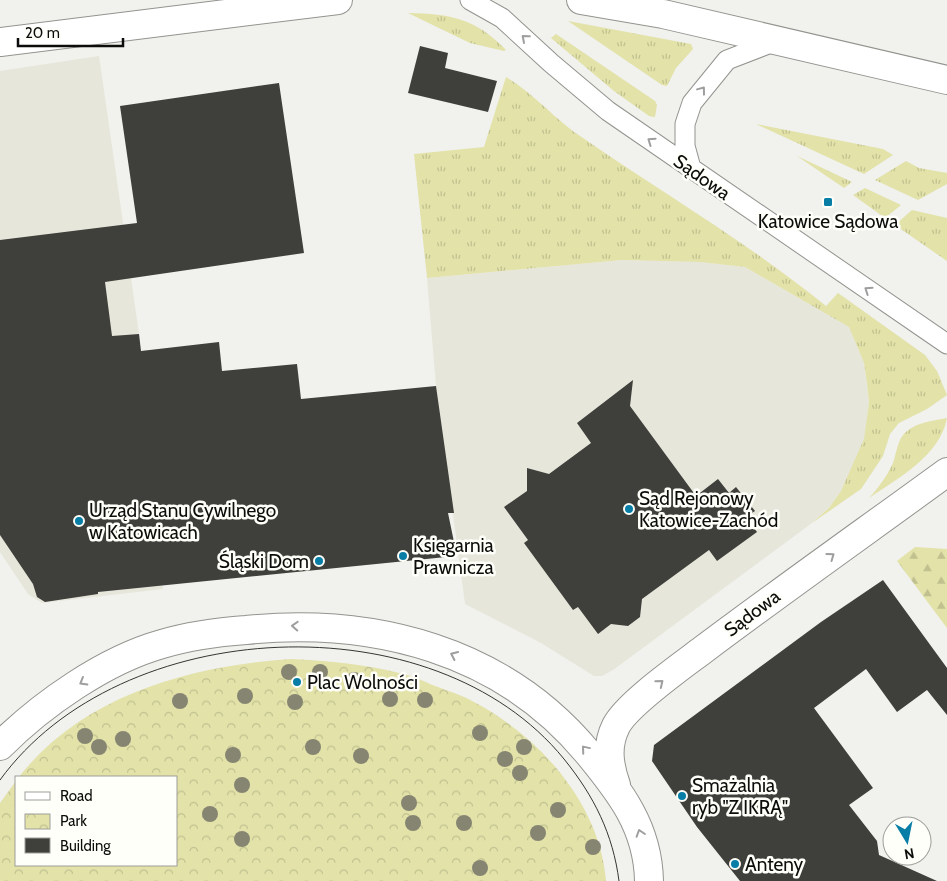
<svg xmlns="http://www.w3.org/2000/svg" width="947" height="881" font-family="Cabin,sans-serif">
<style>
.built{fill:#e6e6da}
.grass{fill:url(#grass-tufts)}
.forest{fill:url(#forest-firs)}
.park{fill:url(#park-crowns)}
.building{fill:#3f3f3b}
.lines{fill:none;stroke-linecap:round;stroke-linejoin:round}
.service-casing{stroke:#93938f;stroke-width:21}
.tertiary-casing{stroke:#93938f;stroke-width:30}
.secondary-casing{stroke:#93938f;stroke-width:30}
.service{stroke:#fff;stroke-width:19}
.tertiary{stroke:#fff;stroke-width:28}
.secondary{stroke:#fff;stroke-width:28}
.tram{stroke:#353533;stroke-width:1}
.tree{fill:#868572}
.oneway{stroke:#9e9e9d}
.poi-dot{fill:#087ea6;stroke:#fffffa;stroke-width:2}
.labels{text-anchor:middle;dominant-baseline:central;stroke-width:5;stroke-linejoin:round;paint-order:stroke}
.street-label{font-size:19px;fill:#0c0c0b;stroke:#fffffa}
.poi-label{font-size:19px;fill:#0c0c0b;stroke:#fffffa;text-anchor:start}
</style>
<defs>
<pattern id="grass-tufts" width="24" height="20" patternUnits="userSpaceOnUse" patternTransform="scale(1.25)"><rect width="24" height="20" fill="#e2e2a9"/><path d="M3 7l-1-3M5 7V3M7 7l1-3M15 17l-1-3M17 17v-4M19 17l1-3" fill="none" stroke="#c1c190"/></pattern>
<pattern id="forest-firs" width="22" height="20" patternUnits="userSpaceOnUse" patternTransform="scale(1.25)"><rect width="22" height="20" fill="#e2e2a9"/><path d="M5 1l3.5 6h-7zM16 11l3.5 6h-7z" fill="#c1c190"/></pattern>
<pattern id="park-crowns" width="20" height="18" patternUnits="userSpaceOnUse" patternTransform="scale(1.25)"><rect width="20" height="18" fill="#e2e2a9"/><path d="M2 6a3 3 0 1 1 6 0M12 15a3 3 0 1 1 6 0" fill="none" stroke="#c1c190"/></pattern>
</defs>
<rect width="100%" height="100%" fill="#f1f1ed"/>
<!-- built -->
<path class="built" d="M99 56 139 334 163 589 42 603 28 594 0 552V71Z
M622 260 700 262 745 267 849 327 864 363 869 402 864 440 857 457 841 491 829 508 812 523 613 670 602 676H594L541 643 465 604 436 386 427 278Z"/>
<!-- grass -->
<path class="grass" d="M408 13C451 14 475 18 506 50L504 51 470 43Z
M568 21 691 44 693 49 676 68 667 86 662 85Z
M556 34 655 101 657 105 655 117 649 116 614 91 551 38Z
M506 77C534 93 555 120 583 138 664 194 750 244 826 306L838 293 925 355 937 371 947 395 927 409 899 423 890 434 883 456 861 489 812 523 829 508 841 491 864 439 869 402 867 384 864 363 849 327 745 267 700 262 622 260 427 278 414 154 484 147Z
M756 124 883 149 893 155 864 174Z
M797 156 852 182 844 188Z
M906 161 919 168 947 173V184L918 200 875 180Z
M865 188 901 205 885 218 853 195Z
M912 210 947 218V261L895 225Z
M947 418C940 456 898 478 869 498 879 487 887 476 893 463 897 452 897 439 907 431 918 422 933 421 947 418Z"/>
<!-- forest -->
<path class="forest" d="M915 547 947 549V628L897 561Z"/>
<!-- park -->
<path class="park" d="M291 659C329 661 366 664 403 674 414 676 425 682 435 686 448 691 462 695 474 702 540 737 600 804 606 881H0V803L16 781V865H176V777H19C83 695 191 666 291 659Z"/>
<!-- building -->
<path class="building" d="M420 46 448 53 445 68 497 81 488 112 408 93Z
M279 83 304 253 105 282 112 336 139 334 141 351 219 342 222 371 297 364 301 399 436 386 454 513H448L454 542 445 543 446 557 98 592V594L45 602 37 597 33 584 0 535V240L137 223 120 106Z
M633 380 630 406 696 496 718 479 729 493 736 487 755 511 746 517 757 532 717 561 709 550 642 599 640 617 628 626 611 624 598 634 578 607 573 610 524 543 528 540 504 507 527 491V468L549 474 591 443 577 423Z
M883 580 947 668V715L927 690 897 712 866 669 814 708 873 788 849 805 877 841 879 855 937 881H740L697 827 652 761 654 745 821 622Z"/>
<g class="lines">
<defs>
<path id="service" d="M470 0 502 18 551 63 608 111 947 344
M691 168 685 146V124L692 103 727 60 776 41"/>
<path id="tertiary" d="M0 746C42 704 105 660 162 644 189 636 218 632 246 630 374 617 503 650 588 753 620 792 648 827 649 881
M616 785C609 765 606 746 616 726 627 704 683 665 704 649 784 589 866 531 947 472"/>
<path id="secondary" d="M581 0 663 14 947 80
M0 42 338 0"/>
</defs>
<!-- service casing -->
<use href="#service" class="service-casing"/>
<!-- tertiary casing -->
<use href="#tertiary" class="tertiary-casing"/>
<!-- secondary casing -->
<use href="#secondary" class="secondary-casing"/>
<!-- service -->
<use href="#service" class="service"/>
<!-- tertiary -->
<use href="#tertiary" class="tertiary"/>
<!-- secondary -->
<use href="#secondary" class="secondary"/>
<!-- tram -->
<path class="tram" d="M0 780C120 614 434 599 564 759 594 796 613 834 619 881"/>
</g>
<!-- trees -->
<g class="tree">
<circle cx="289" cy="672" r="8"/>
<circle cx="320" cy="672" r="8"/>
<circle cx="354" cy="680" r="8"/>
<circle cx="245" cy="696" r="8"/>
<circle cx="390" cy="699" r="8"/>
<circle cx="425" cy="700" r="8"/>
<circle cx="180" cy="701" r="8"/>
<circle cx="295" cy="702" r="8"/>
<circle cx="480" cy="733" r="8"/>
<circle cx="85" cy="736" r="8"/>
<circle cx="123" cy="739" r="8"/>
<circle cx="99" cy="747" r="8"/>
<circle cx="313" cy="747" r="8"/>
<circle cx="524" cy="747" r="8"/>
<circle cx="233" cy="755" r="8"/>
<circle cx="361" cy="756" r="8"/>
<circle cx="505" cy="759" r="8"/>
<circle cx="520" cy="773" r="8"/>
<circle cx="242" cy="785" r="8"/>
<circle cx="409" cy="803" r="8"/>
<circle cx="558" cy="810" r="8"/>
<circle cx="210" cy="814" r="8"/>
<circle cx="413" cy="823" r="8"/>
<circle cx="464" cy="823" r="8"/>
<circle cx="538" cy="833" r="8"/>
<circle cx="242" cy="839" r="8"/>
<circle cx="593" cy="847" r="8"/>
<circle cx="480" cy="868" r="8"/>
</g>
<!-- one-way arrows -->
<defs><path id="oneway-chevron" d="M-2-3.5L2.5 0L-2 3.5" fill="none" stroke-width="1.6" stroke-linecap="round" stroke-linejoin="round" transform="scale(1.25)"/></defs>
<g class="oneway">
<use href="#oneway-chevron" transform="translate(525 38) rotate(-139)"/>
<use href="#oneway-chevron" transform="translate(702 90) rotate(-53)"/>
<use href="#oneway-chevron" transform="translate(651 141) rotate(-145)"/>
<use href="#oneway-chevron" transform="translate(868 290) rotate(-146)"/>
<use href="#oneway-chevron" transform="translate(831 556) rotate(-36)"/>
<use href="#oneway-chevron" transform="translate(295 626) rotate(-177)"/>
<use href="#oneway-chevron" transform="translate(454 655) rotate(-155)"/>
<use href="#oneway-chevron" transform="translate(83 682) rotate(150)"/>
<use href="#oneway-chevron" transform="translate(660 683) rotate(-39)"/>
<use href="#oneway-chevron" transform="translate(585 749) rotate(-130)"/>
<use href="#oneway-chevron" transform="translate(640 833) rotate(-108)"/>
</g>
<!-- markers -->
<g class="poi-dot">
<rect x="823" y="197" width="10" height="10" rx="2.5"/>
<circle cx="629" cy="509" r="5"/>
<circle cx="79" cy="521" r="5"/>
<circle cx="403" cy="556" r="5"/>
<circle cx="319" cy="561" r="5"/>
<circle cx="297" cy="682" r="5"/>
<circle cx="682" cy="796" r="5"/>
<circle cx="735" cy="864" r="5"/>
</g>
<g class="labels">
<!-- street labels -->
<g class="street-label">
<text transform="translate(702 177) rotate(35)">Sądowa</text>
<text transform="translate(752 613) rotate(-37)">Sądowa</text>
</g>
<!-- poi labels -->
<g class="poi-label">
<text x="828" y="221" text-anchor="middle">Katowice Sądowa</text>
<text x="639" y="498">Sąd Rejonowy<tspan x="639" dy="22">Katowice-Zachód</tspan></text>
<text x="89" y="510">Urząd Stanu Cywilnego<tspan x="89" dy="22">w Katowicach</tspan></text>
<text x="413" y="545">Księgarnia<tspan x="413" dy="22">Prawnicza</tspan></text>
<text x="309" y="561" text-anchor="end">Śląski Dom</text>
<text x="307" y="682">Plac Wolności</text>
<text x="692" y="785">Smażalnia<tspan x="692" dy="22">ryb "Z IKRĄ"</tspan></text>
<text x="745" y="864">Anteny</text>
</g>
</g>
<!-- legend -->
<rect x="15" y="776" width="162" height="90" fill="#fffffa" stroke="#9e9e9a"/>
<rect x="25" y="792" width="25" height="8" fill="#ffffff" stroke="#9e9e9a"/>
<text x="60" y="801" font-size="15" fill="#0c0c0b">Road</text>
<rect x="25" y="814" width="25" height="15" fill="url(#park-crowns)" stroke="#9e9e9a"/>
<text x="60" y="826" font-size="15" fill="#0c0c0b">Park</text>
<rect x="25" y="838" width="25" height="15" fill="#3f3f3b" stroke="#9e9e9a"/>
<text x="60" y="851" font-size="15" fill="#0c0c0b">Building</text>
<!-- north arrow -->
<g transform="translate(907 841) rotate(170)"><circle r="24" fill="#fffffa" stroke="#9e9e9a"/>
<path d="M0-4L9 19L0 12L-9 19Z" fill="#087ea6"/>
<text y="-8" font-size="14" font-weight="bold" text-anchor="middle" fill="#0c0c0b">N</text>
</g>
<!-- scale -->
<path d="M18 38v8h105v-8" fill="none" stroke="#0c0c0b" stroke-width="2.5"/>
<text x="25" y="38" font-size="15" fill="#0c0c0b" stroke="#fffffa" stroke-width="4" paint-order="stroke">20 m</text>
</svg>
